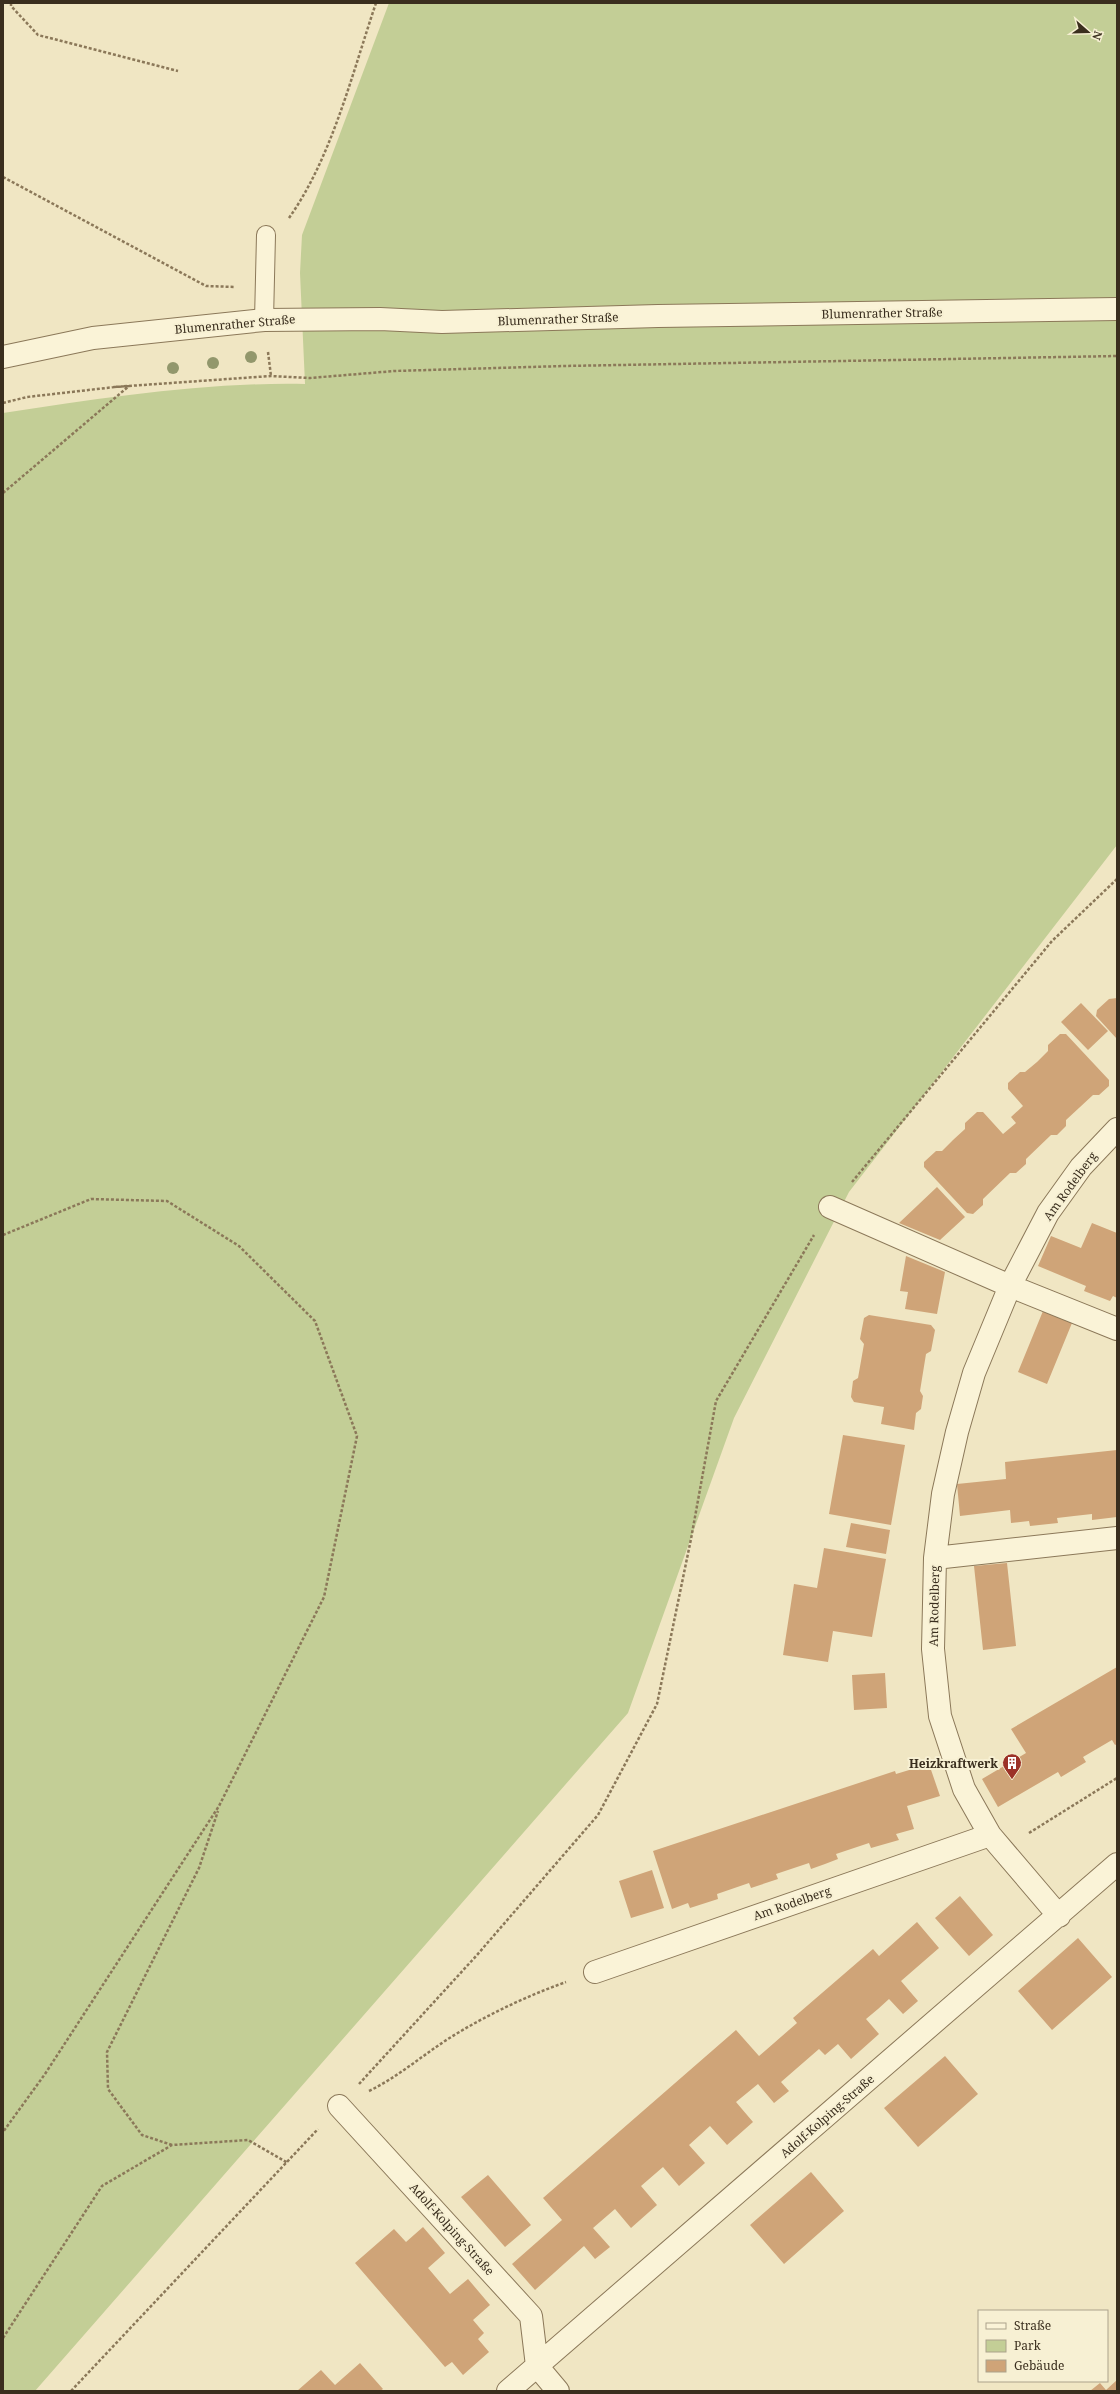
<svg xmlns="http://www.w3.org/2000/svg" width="1120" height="2394" font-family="'Noto Serif',serif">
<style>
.green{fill:#c3ce96}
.building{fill:#cfa478}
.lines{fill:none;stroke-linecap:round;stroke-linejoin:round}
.service-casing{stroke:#8b7859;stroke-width:20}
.minor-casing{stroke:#8b7859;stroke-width:24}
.tertiary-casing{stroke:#8b7859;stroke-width:24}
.path{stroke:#8b7859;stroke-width:2.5;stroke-dasharray:3 2;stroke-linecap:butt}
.service{stroke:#faf3d7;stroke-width:18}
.minor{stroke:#faf3d7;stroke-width:22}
.tertiary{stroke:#faf3d7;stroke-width:22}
.tree{fill:#92976c}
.labels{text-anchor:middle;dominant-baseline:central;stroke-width:4;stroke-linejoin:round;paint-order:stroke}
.street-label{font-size:12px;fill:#3a2e1e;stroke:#f7f0d3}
.poi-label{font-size:12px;font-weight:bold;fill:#3a2e1e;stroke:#f7f0d3;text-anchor:end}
</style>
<rect width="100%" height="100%" fill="#f0e6c3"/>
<!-- green -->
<path class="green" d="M389 3H1117V845L849 1192 734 1418 628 1713 35 2391H3V413C103 398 204 382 305 384L300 273 302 235Z"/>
<!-- building -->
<path class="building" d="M1117 998V1039L1096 1016 1097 1010 1109 999Z
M1081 1003 1108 1031 1088 1050 1061 1022Z
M1060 1034H1066L1109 1080V1086L1099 1095H1093L1066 1120V1126L1057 1135H1051L1026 1159V1164L1016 1173H1010L983 1199V1205L973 1214 967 1213 924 1167V1162L936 1151H942L953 1140 965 1129V1123L977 1112H983L1003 1134 1016 1123 1011 1117 1023 1106 1008 1089V1083L1020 1072H1025L1037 1062 1048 1051V1045Z
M937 1187 965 1217 940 1240 899 1223Z
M1092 1223 1117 1233V1298L1113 1296 1110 1301 1084 1291 1086 1286 1038 1266 1051 1236 1081 1248Z
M906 1256 945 1272 937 1314 905 1309 908 1292 900 1291Z
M1043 1311 1072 1323 1047 1384 1018 1372Z
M869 1315 931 1325 935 1330 931 1351 926 1354 920 1391 923 1396 921 1409 916 1413 914 1430 881 1424 884 1407 854 1402 851 1397 853 1381 858 1378 864 1344 860 1339 864 1318Z
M843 1435 905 1445 891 1525 829 1514Z
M1117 1450V1517L1092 1520V1514L1074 1516 1057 1518 1058 1523 1030 1526 1029 1521 1011 1523 1010 1510 960 1516 957 1484 1006 1479 1005 1462Z
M851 1523 890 1530 886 1554 846 1547Z
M824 1548 886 1559 872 1637 833 1631 828 1662 783 1655 794 1584 817 1588Z
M1007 1563 1016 1646 983 1650 974 1566Z
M1117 1667V1744L1115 1745 1112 1740 1083 1757 1086 1762 1061 1777 1058 1772 998 1807 982 1779 1026 1753 1011 1729Z
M885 1673 887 1708 854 1710 852 1675Z
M929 1764 940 1796 907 1806 914 1829 896 1834 899 1840 871 1848 869 1843 836 1854 838 1859 825 1864 811 1869 809 1863 776 1874 778 1879 751 1888 749 1883 717 1894 718 1899 690 1908 688 1903 672 1909 653 1851 895 1771 896 1774Z
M652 1870 664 1908 631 1918 619 1881Z
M960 1896 993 1935 969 1956 935 1918Z
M917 1922 939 1948 901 1981 918 2001 903 2014 889 1999 878 2009 866 2019 879 2034 851 2059 838 2044 825 2055 819 2049 781 2082 789 2091 774 2103 758 2084 736 2102 753 2122 727 2145 710 2126 689 2145 705 2163 679 2186 663 2167 641 2186 657 2205 631 2228 615 2209 593 2228 610 2247 595 2259 584 2246 535 2290 512 2264 562 2220 543 2198 736 2030 759 2056 797 2023 793 2018 873 1949 879 1956Z
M1078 1938 1112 1977 1052 2030 1018 1991Z
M945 2056 978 2094 918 2147 884 2108Z
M811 2172 844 2211 784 2264 750 2225Z
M488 2175 531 2225 505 2247 461 2197Z
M423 2227 445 2253 428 2268 450 2294 468 2279 490 2305 473 2320 484 2333 478 2339 489 2352 463 2375 452 2362 445 2367 355 2263 394 2229 406 2242Z
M360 2363 383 2389 380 2391H297L321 2370 335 2385Z
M1117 2380V2391H1090L1100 2383 1106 2390Z"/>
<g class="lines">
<defs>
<path id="service" d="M264 320 266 235"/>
<path id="minor" d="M830 1207 1010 1286 1117 1329
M935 1558 1117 1538
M1059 1916 990 1835 964 1789 940 1716 933 1649 935 1558 943 1494 957 1432 974 1373 1010 1286 1048 1213 1081 1167 1117 1129
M595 1972 990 1835
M339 2106 531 2316 537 2366 558 2391
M508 2391 1117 1864"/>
<path id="tertiary" d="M3 357 93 338 264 320 380 319 442 322 658 316 1117 309"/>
</defs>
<!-- service casing -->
<use href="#service" class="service-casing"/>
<!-- minor casing -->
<use href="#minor" class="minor-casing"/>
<!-- tertiary casing -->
<use href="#tertiary" class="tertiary-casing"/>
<!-- path -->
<path class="path" d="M11 3V6L38 35 178 71
M3 177 206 286 235 287
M289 218C332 157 352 74 376 3
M268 352 271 376
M129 386 114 387 271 376 310 378 394 371 564 366 1117 356
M3 403 27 397 115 387
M3 493 129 386
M852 1182 1052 941 1117 879
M3 1235 91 1199 167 1201 239 1246 315 1321 357 1436 324 1597 219 1806 45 2074 3 2132
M1029 1833 1117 1778
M359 2084 477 1955 598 1815 657 1704 691 1539 716 1401 814 1235
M369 2091C400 2076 426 2052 456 2034 491 2013 527 1996 566 1982
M172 2145 142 2135 108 2089 107 2052 199 1868 218 1811
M3 2338 102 2186 172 2145 248 2140 288 2163
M71 2391 318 2129"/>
<!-- service -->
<use href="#service" class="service"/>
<!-- minor -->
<use href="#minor" class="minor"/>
<!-- tertiary -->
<use href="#tertiary" class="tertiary"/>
</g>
<!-- trees -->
<g class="tree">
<circle cx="251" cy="357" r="6"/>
<circle cx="213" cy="363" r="6"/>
<circle cx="173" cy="368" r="6"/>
</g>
<!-- icons -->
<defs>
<symbol id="building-pin" viewBox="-11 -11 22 30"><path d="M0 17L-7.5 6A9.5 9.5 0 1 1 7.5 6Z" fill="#9c3127" stroke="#f7f0d3"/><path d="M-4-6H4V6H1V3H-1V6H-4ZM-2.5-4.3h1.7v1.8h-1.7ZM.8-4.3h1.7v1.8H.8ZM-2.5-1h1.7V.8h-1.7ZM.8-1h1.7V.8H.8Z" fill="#fff"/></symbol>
</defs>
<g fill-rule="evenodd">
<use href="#building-pin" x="1001" y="1752" width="22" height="30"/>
</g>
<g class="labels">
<!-- street labels -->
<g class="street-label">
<text transform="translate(882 313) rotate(-1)">Blumenrather Straße</text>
<text transform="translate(558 319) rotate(-2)">Blumenrather Straße</text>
<text transform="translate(235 324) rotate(-5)">Blumenrather Straße</text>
<text transform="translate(1070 1186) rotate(-54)">Am Rodelberg</text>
<text transform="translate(934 1606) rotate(-89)">Am Rodelberg</text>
<text transform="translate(792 1903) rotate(-19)">Am Rodelberg</text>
<text transform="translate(827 2116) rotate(-41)">Adolf-Kolping-Straße</text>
<text transform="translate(452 2229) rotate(48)">Adolf-Kolping-Straße</text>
</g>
<!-- poi labels -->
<g class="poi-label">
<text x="998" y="1763">Heizkraftwerk</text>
</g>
</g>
<!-- border -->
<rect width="1120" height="2394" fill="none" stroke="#3a2e1e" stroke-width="8"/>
<!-- legend -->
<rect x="978" y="2310" width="130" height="72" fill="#f7f0d3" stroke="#aba28b"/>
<rect x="986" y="2323" width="20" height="6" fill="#faf3d7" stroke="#aba28b"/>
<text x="1014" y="2330" font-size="12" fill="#3a2e1e">Straße</text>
<rect x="986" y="2340" width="20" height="12" fill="#c3ce96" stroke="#aba28b"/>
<text x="1014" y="2350" font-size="12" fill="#3a2e1e">Park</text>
<rect x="986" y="2360" width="20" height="12" fill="#cfa478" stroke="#aba28b"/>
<text x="1014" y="2370" font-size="12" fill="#3a2e1e">Gebäude</text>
<!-- north arrow -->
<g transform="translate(1088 32) rotate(110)" stroke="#f7f0d3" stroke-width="3" paint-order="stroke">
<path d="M0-3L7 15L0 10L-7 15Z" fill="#3a2e1e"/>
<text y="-6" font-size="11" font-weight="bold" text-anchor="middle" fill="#3a2e1e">N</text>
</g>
</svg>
